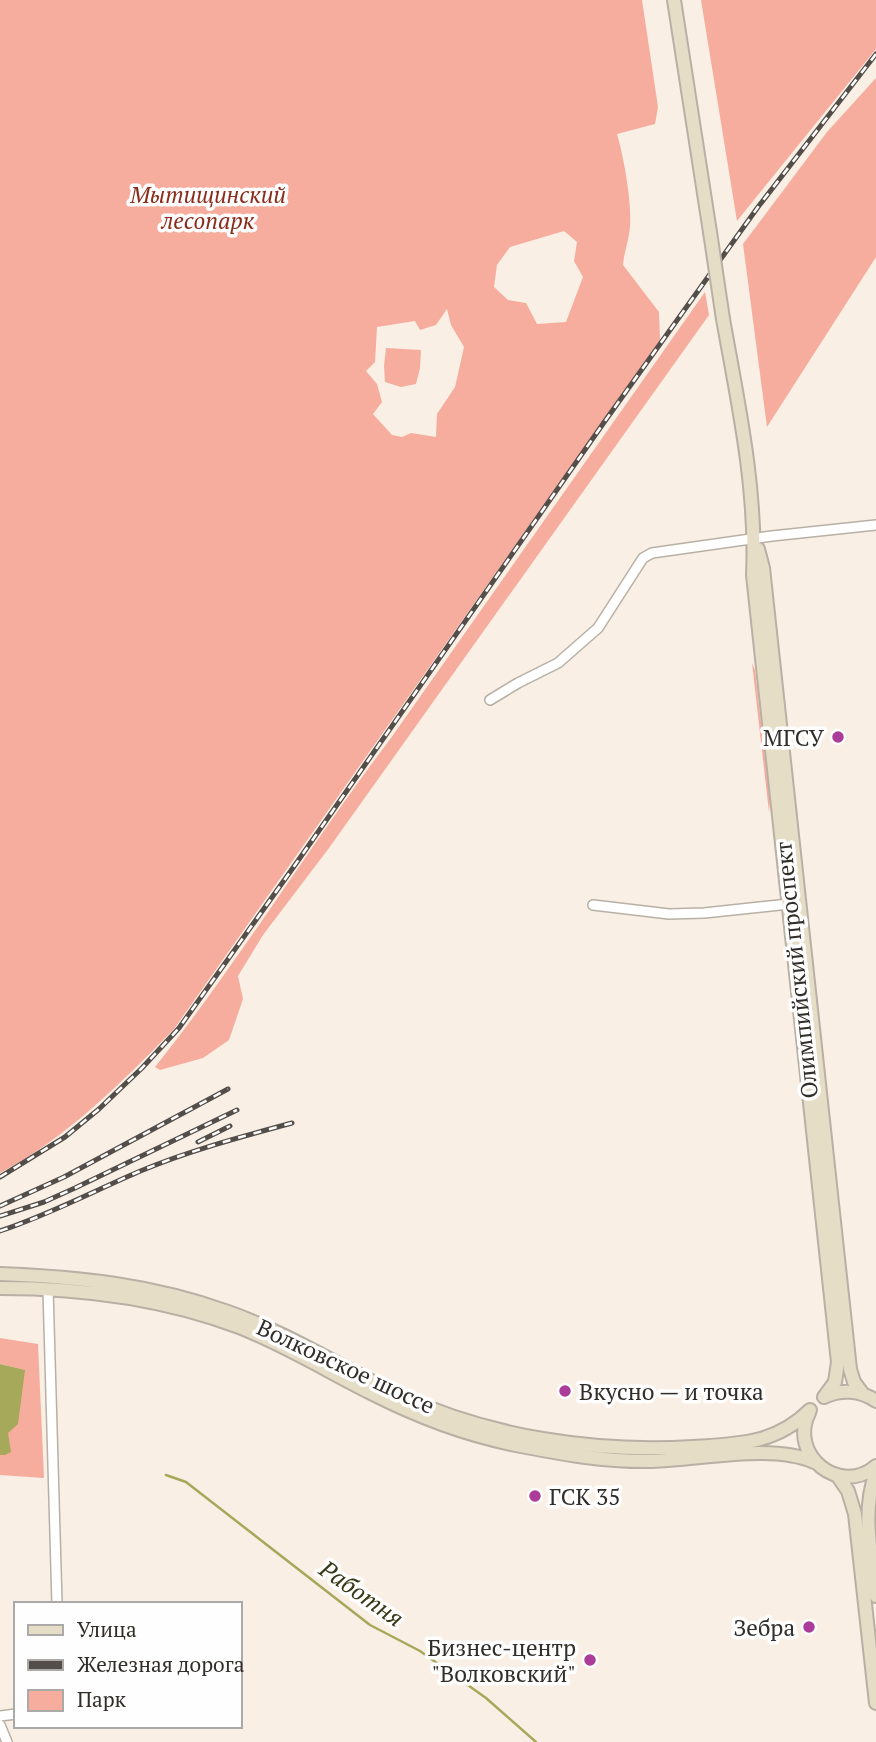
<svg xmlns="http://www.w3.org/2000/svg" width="876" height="1742" font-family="'PT Serif',serif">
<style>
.green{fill:#f6ad9e;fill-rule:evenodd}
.water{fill:#a6a85a}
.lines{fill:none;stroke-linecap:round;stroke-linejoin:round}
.stream{stroke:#a6a85a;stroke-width:2.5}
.minor-casing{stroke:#b9b0a5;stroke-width:12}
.secondary-casing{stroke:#b9b0a5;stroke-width:16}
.minor{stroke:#fff;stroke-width:9}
.secondary{stroke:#e6ddc6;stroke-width:12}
.rail-casing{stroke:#534e49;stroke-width:5}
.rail{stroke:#fefefe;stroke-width:2.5;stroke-dasharray:8;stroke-linecap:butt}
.secondary-bridge-casing{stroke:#b9b0a5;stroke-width:16;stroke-linecap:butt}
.secondary-bridge{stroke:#e6ddc6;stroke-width:12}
.poi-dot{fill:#ac3c9a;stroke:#fefefe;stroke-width:2.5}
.labels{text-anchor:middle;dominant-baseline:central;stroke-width:7;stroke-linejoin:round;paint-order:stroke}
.park-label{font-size:23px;font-style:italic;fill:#8a2c1b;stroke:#fefefe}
.poi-label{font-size:23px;fill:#312d29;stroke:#fefefe;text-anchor:end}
.street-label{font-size:23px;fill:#312d29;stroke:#fefefe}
.water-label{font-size:24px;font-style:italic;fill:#373815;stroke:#fefefe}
</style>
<rect width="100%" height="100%" fill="#f9efe4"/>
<!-- green -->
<path class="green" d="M0 0H642L658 107 655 124 617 134C624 158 632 202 630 227 629 240 624 252 623 265L659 312 660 340 174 1029C121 1083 68 1137 0 1173ZM564 231 577 242 574 261 583 277 566 322 537 324 526 303 508 300 494 287 497 265 510 247ZM447 309 451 325 464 347 455 387 437 414 436 437 411 433 402 437 392 435 373 414 382 402 377 384 366 371 375 362 377 327 415 321 420 330 436 325Z
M701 0H876V49L737 221Z
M876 78V257L767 427 743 244 827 132Z
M705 292 709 315 329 848 263 935 238 976 243 999 229 1040 203 1058 160 1070 155 1067C239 962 309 846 391 738Z
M386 348 421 350 420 368 416 384 401 387 385 382 384 366Z
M752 663 755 670 770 800 769 812Z
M0 1338 38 1344 44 1478 0 1475V1455H5L8 1433 24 1370 0 1364Z"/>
<!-- water -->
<path class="water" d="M0 1364 25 1370 18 1424 8 1433 11 1452 5 1455H0Z"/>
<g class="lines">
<!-- stream -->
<path class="stream" d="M166 1475 186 1482 370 1625 420 1651 486 1698 536 1742"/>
<defs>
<path id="minor" d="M490 700 518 683 558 663 598 628 643 558 652 553 772 536 876 525
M593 905 669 914 704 913 789 904
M48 1289 57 1604
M0 1716 16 1714
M0 1725 7 1742"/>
<path id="secondary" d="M674 0 710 232
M723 319C738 403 757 489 753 575L838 1362 835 1382 824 1397
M758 549 763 568 850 1369 854 1382 863 1394
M0 1274C79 1277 153 1285 228 1312 288 1333 342 1368 399 1395 489 1437 594 1453 693 1447 739 1444 776 1444 810 1410
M0 1288C82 1288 162 1298 239 1327 285 1345 327 1371 371 1393 416 1416 466 1435 516 1445 561 1454 606 1462 652 1461 699 1460 772 1443 814 1462
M824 1397C841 1389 860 1390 876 1401
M809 1413C788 1455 840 1497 876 1466
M876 1472C861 1513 872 1554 876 1596
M837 1475 848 1491 855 1514 876 1703"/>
</defs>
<!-- minor casing -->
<use href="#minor" class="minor-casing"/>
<!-- secondary casing -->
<use href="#secondary" class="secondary-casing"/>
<!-- minor -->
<use href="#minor" class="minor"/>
<!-- secondary -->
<use href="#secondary" class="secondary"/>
<defs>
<path id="rail" d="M198 1142 230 1126
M0 1177 65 1137 99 1109 142 1068 179 1028 295 865 605 421 758 207 876 54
M0 1206 64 1177 228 1089
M0 1216 44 1202 75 1188 237 1110
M0 1231C48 1215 92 1192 138 1172 188 1151 240 1137 292 1123"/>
</defs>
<!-- rail casing -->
<use href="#rail" class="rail-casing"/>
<!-- rail -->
<use href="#rail" class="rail"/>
<defs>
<path id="secondary-bridge" d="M710 232 723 319"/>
</defs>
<!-- secondary-bridge casing -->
<use href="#secondary-bridge" class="secondary-bridge-casing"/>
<!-- secondary-bridge -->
<use href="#secondary-bridge" class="secondary-bridge"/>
</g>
<!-- markers -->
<g class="poi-dot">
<circle cx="838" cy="737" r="7"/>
<circle cx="565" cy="1391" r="7"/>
<circle cx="535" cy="1496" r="7"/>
<circle cx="809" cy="1627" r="7"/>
<circle cx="590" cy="1660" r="7"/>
</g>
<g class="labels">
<!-- park labels -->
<g class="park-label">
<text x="208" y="194">Мытищинский<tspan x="208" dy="26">лесопарк</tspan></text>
</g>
<!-- poi labels -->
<g class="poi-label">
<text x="824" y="737">МГСУ</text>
<text x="579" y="1391" text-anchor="start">Вкусно — и точка</text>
<text x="549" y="1496" text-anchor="start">ГСК 35</text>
<text x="795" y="1627">Зебра</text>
<text x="576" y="1647">Бизнес-центр<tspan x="576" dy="26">"Волковский"</tspan></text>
</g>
<!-- street labels -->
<g class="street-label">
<text transform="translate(796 970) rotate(-96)">Олимпийский проспект</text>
<text transform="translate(346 1366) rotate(25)">Волковское шоссе</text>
</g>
<!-- water labels -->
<g class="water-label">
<text transform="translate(362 1593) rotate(35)">Работня</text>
</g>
</g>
<!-- legend -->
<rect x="14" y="1602" width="228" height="126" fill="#fefefe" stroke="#acaaa9" stroke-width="2"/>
<rect x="28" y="1625" width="35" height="10" fill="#e6ddc6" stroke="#acaaa9" stroke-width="2"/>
<text x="77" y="1637" font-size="21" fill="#312d29">Улица</text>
<rect x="28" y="1660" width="35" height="10" fill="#534e49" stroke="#acaaa9" stroke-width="2"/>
<text x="77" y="1672" font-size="21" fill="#312d29">Железная дорога</text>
<rect x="28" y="1690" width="35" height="21" fill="#f6ad9e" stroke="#acaaa9" stroke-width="2"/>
<text x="77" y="1707" font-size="21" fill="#312d29">Парк</text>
</svg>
